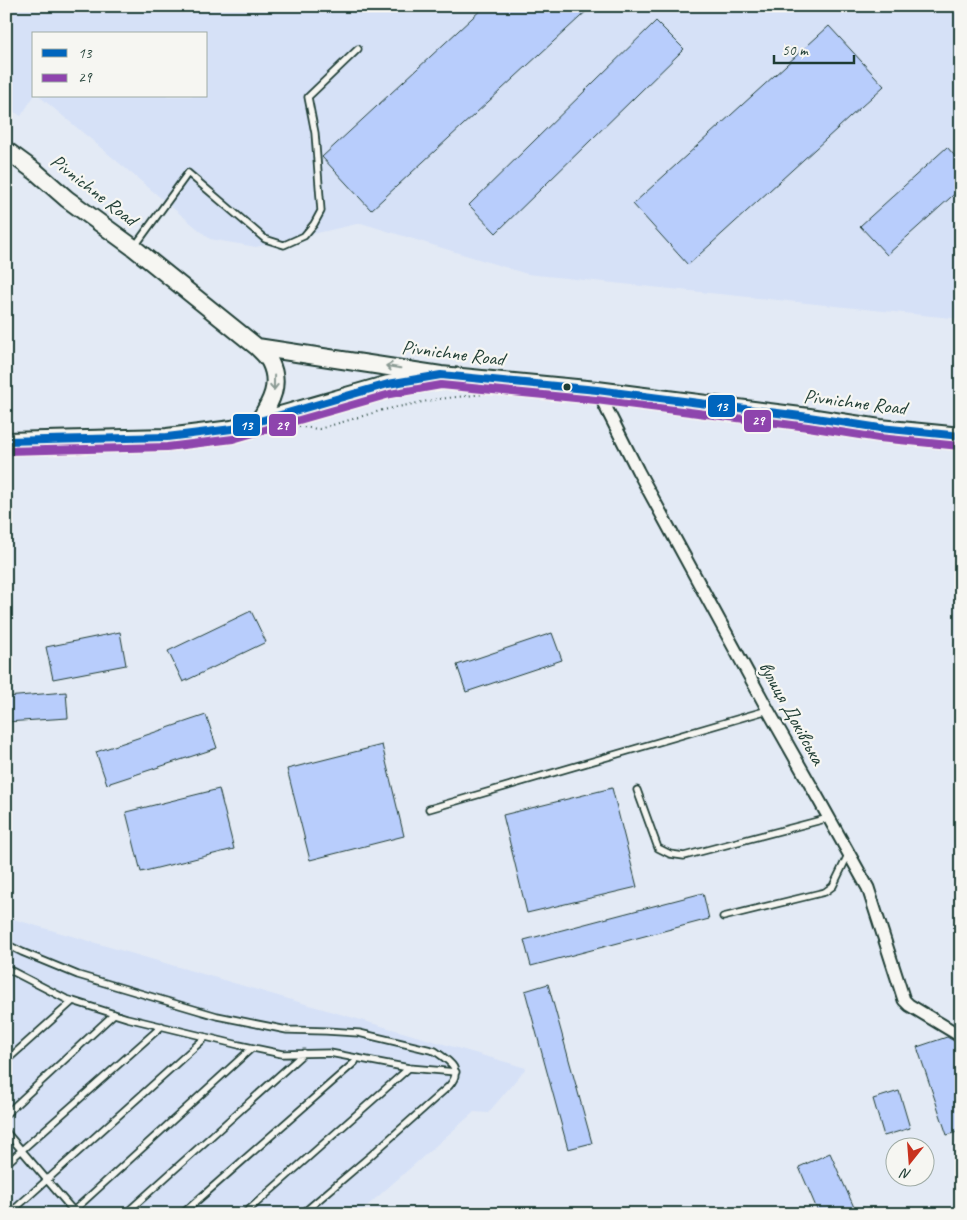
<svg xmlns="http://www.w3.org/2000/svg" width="967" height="1220" font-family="Caveat,sans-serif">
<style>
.built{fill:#d6e1f7}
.building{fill:#b8cdfc;stroke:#1f3d34}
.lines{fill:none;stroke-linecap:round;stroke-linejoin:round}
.lane-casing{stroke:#1f3d34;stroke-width:9}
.street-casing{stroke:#1f3d34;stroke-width:15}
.secondary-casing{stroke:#1f3d34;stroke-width:20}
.path{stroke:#1f3d34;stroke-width:2;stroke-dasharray:1 4;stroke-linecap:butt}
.lane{stroke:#f6f6f2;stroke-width:5.5}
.street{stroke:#f6f6f2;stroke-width:11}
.secondary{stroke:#f6f6f2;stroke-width:16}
.bus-1-casing{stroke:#f6f6f2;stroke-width:11}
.bus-2-casing{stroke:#f6f6f2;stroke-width:11}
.bus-1{stroke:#0065bd;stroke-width:8}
.bus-2{stroke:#8e44ad;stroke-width:8}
.oneway{stroke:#8a9a93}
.bus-dot{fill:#1f3d34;stroke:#f6f6f2;stroke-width:2}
.labels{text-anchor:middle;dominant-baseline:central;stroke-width:4.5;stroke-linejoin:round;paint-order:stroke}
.street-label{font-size:20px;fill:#1f3d34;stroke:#f6f6f2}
.line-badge{stroke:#f6f6f2;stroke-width:2}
.badge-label{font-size:14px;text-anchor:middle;font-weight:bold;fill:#fff}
</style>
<rect width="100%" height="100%" fill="#e3eaf5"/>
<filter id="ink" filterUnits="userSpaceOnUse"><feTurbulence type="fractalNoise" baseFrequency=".02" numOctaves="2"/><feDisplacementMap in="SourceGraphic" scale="10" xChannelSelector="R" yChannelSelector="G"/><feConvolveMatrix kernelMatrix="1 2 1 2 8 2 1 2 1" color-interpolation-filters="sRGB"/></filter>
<g filter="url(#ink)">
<!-- built -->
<path class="built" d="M6 6H961V319L527 274 361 223 256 247 210 239 39 96H206V34H34V96L21 116 6 107Z
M6 917 526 1068 488 1113 474 1112 358 1214H6Z"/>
<!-- building -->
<path class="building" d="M485 6H592L371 210 322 157Z
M656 21 684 49 496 233 469 205Z
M829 26 884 86 688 265 633 204Z
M947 147 961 163V188L887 255 860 226Z
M251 611 266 642 183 682 168 651Z
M120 632 126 665 53 679 46 647Z
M552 633 562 660 466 692 457 665Z
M66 692 68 718 6 722V697Z
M206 715 217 748 107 784 96 752Z
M382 745 404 836 310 860 287 769Z
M612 788 637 887 527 913 503 815Z
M219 789 234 849 141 872 126 812Z
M703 893 709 919 531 966 524 940Z
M548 984 592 1143 568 1149 525 991Z
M947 1037 954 1041 957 1044 961 1055V1131L947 1135 917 1047Z
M899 1091 910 1128 884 1136 873 1099Z
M830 1153 857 1214H819L799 1167Z"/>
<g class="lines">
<defs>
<path id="lane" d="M135 246 188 173 265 239 284 245 304 236 314 224 321 211 315 133 308 97 358 49
M637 790 658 848 670 854 684 856 829 818
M429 809 768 710
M723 917 825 892 833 886 849 853
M6 944 22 952 78 975 217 1016 287 1030 326 1031 359 1033 435 1051C449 1061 464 1069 449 1086L369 1157 302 1214
M6 968 66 999 73 1001 127 1018 239 1045 282 1054 330 1053 409 1068 456 1072
M6 1061 73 1001
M6 1114 114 1014
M6 1132 76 1214
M6 1164 162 1026
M9 1214 206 1037
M70 1214 252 1048
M125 1214 304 1053
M182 1214 355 1062
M244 1214 409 1068"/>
<path id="street" d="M597 390 638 471 768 710 819 800 868 888 904 1000 909 1005 959 1035 961 1038"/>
<path id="secondary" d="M6 150 36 172 67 199 134 248 257 347C261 351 267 356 270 362 281 384 271 402 259 421
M257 347 441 375 597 390 809 417 880 428 961 436
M6 441 167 437 232 429 388 384 427 377"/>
</defs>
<!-- lane casing -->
<use href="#lane" class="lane-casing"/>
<!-- street casing -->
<use href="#street" class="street-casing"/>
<!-- secondary casing -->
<use href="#secondary" class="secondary-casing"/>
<!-- path -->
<path class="path" d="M294 426 319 429 383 410 438 399 485 394"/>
<!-- lane -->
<use href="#lane" class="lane"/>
<!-- street -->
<use href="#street" class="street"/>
<!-- secondary -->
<use href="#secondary" class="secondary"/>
<defs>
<path id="bus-1" d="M6 441 167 437 232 429 388 384 441 375 597 390 809 417 880 428 961 436"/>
<path id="bus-2" d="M6 451 167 447 233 439 390 394 441 385 596 400 808 427 879 438 960 446"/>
</defs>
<!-- bus-1 casing -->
<use href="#bus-1" class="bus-1-casing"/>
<!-- bus-2 casing -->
<use href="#bus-2" class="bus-2-casing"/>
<!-- bus-1 -->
<use href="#bus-1" class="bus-1"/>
<!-- bus-2 -->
<use href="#bus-2" class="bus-2"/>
</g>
<!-- one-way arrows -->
<defs><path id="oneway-shaft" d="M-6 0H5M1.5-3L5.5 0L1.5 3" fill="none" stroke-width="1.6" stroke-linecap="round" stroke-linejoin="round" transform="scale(1.25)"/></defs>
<g class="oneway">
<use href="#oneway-shaft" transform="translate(393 367) rotate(-171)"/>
<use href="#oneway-shaft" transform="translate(274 383) rotate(91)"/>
</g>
</g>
<!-- markers -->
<circle class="bus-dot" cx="567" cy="387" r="4.5"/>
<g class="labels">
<!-- street labels -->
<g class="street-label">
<text transform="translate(94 190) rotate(38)">Pivnichne Road</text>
<text transform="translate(453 353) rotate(7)">Pivnichne Road</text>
<text transform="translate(855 402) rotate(7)">Pivnichne Road</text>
<text transform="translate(792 713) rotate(61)">вулиця Доківська</text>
</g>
</g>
<g class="line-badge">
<rect x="707" y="394" width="29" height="24" rx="5" fill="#0065bd"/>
<rect x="743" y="409" width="29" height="24" rx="5" fill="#8e44ad"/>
<rect x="232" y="413" width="29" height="24" rx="5" fill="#0065bd"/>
<rect x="268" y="413" width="29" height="24" rx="5" fill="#8e44ad"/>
</g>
<g class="badge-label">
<text x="721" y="411">13</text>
<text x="758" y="425">29</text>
<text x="246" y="430">13</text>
<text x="282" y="430">29</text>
</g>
<!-- margin -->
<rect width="967" height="1220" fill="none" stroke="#f6f6f2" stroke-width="25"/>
<rect x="12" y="12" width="942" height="1195" fill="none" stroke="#1f3d34" stroke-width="2" filter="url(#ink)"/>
<!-- legend -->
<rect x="32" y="32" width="175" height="65" fill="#f6f6f2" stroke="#a0aca6"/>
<rect x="42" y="49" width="25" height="8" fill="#0065bd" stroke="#a0aca6"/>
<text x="78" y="58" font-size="15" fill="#1f3d34">13</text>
<rect x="42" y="74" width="25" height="8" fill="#8e44ad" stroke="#a0aca6"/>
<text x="78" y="82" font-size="15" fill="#1f3d34">29</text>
<!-- north arrow -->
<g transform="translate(910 1162) rotate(197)"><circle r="24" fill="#f6f6f2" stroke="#a0aca6"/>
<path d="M0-4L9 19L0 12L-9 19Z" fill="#c8321e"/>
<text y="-8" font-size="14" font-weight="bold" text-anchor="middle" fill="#1f3d34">N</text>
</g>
<!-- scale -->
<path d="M774 55v8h80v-8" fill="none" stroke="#1f3d34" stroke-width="2.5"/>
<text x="782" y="55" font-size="15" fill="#1f3d34" stroke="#f6f6f2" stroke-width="4" paint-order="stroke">50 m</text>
</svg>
